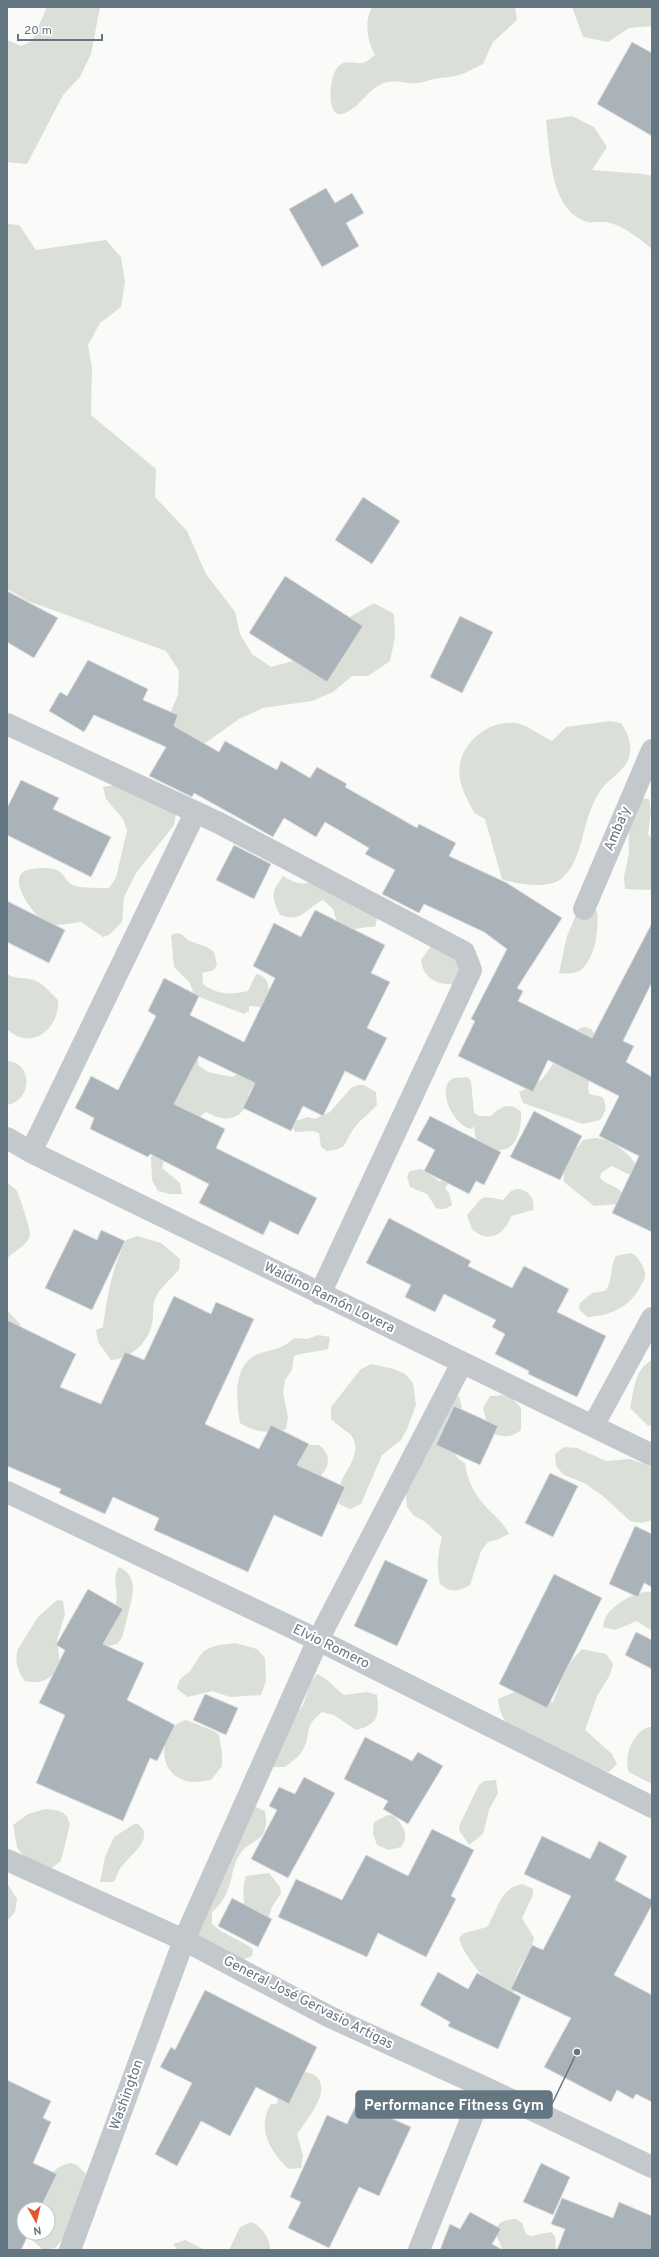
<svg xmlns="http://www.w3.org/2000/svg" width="659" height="2257" font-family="Overpass,sans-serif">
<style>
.green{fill:#dadfd7}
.building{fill:#aab3b9;stroke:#dcdcda}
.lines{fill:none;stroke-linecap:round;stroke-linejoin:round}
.minor{stroke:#c3c8cc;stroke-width:22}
.labels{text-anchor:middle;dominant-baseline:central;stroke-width:4;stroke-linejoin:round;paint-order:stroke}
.street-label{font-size:14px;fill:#657683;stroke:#fff}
.leader{fill:none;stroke:#657683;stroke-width:1.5}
.callout-dot{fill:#657683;stroke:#fff;stroke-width:1.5}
.callout{fill:#657683;stroke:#657683;stroke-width:1.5}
.callout-label{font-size:15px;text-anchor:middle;font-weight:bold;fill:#fff}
</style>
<rect width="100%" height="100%" fill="#fafaf8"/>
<!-- green -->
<path class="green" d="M47 7H100L91 54 80 77 63 95 27 164 7 162V40L21 46 32 41Z
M372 7H515L517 20 493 42 483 64C474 68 465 74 455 76 448 78 440 77 434 79 428 80 423 83 417 83 406 84 397 80 387 82 368 87 362 106 345 113 325 122 329 77 337 68 343 59 354 64 362 63 366 63 372 57 375 55 367 40 364 22 372 7Z
M572 7H652V26L629 28 608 42 583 37Z
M572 116 594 127 607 147 592 170 643 174 652 176V249C640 239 625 227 610 223 603 221 595 223 588 222 550 212 550 152 546 120Z
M7 224 19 225 36 250 106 240 121 257 125 282 121 307 100 323 88 345 92 368 91 415 156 469 155 497 187 531 206 574 235 612 240 634 252 654 271 667 293 661 329 629 374 603 394 614 395 637 390 661 368 676H352L333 692 312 701 263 708 239 719 201 746 179 737 169 716 178 695 179 671 166 651 28 601 7 589Z
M610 721 621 723C629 735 633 746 628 760 624 770 610 779 603 787 598 793 594 802 591 809 582 830 581 863 561 879 549 889 516 885 502 879L485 819 474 813C469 802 462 791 460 779 454 748 486 719 516 723 528 725 541 736 552 741L566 727Z
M114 785 176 814 174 825 136 873 124 897 122 922 109 935 103 937 81 922C72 923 60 926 50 924 36 921 4 877 27 870 35 868 54 866 60 872 66 876 67 884 75 886 83 888 100 888 109 888L116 878 127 830 123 819 106 799 103 787Z
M637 798 649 799 651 811 648 834 652 839V890L625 889 624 877 629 853 628 804Z
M326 875 378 915 375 927C363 926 352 931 340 932L333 909 323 900C305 909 302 923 280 915 271 895 271 893 283 876 302 888 307 884 326 875Z
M587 907 597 911C599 927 596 955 583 968 577 974 568 974 559 973L567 936 577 913Z
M177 933C184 934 184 938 190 941 199 945 206 945 214 952L217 964 214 970 202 973 203 984C217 995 232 995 248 991L256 974C272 977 269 992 266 1003L261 1007 249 1006V1011L244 1014 194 995 190 983 174 967 171 935Z
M432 945 464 962 457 984C439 986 423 979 421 960Z
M7 974C16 980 25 977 34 980 44 984 51 993 58 1000 60 1029 31 1052 7 1029Z
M584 1027 591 1029 595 1035 588 1088 589 1094 602 1097C608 1106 606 1112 600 1120L583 1124 523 1103 519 1092C526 1089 535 1085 541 1080 555 1067 567 1030 584 1027Z
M199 1050 198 1065 208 1072 232 1077 242 1071 255 1083C253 1086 250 1090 249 1093 247 1097 248 1102 246 1106 236 1123 220 1120 206 1112 188 1123 167 1147 162 1168L180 1183 182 1194H170L158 1191 152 1180 151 1157 157 1147 164 1114Z
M7 1061C33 1062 33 1100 7 1105Z
M467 1077 471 1081 474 1113 479 1116H491C500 1107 510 1101 521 1112 522 1130 516 1156 492 1149 486 1147 480 1144 476 1138 474 1135 475 1130 474 1126L472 1129C454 1128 434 1086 454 1078 458 1077 463 1078 467 1077Z
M358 1085H364L376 1092 377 1105C370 1113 361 1119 355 1127 342 1142 352 1148 327 1151L321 1147 319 1133 313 1131 295 1132 293 1127 296 1121 308 1117 315 1119 330 1112 351 1088Z
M595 1138C610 1138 636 1156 638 1172L628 1174 612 1166 602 1172 600 1177C605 1186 616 1184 622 1193L618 1204 594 1206 564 1182C561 1167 574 1152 583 1140Z
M422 1169 439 1181 451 1180 445 1188 449 1193 452 1205C446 1209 443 1210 436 1208L427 1194 410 1187 407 1176 410 1171Z
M7 1183C10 1185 15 1188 17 1191 19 1195 31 1231 30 1235 28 1246 13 1251 7 1259Z
M517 1189C529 1190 535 1198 533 1210L511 1216C505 1235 488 1244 472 1229L467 1215C484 1199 475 1194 503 1200L511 1191Z
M137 1236 161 1243 180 1259 179 1270C171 1279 160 1287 155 1299 152 1306 154 1316 152 1324 148 1343 130 1359 111 1360L98 1342 96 1330 103 1327C107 1296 112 1268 126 1240Z
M630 1253 635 1255C640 1261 646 1269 645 1277 644 1281 641 1285 639 1289 628 1308 609 1316 587 1317L579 1309 580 1303 592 1293 605 1291C614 1280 609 1268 616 1256Z
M7 1310 21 1325 11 1332 7 1329Z
M318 1335 330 1337 328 1349C317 1352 305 1352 294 1356L292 1370 285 1380 283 1393 288 1417 286 1429C269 1434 255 1432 240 1423 236 1399 232 1362 261 1353 276 1348 281 1350 294 1338L307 1339Z
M652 1360V1426L647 1425 630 1408C634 1391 634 1369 652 1360Z
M371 1364 394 1369 405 1374 413 1383 416 1405 407 1429 401 1440 382 1455 361 1504 350 1509 339 1504C339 1496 339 1490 341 1482 347 1468 363 1452 351 1435 349 1433 336 1424 331 1419V1407L361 1369Z
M502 1395 513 1399 521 1408V1430C509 1439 502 1437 489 1432L483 1408 490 1396Z
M459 1396 462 1407 449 1427C451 1441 451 1457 465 1463 467 1480 475 1496 487 1508 496 1517 503 1522 509 1534L499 1539 488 1542 481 1551 470 1585C458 1592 451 1593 440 1584 436 1567 438 1554 442 1537L424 1521 414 1516 407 1507 405 1484 447 1401Z
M308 1445H319C334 1456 328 1470 316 1481L295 1474 298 1453Z
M564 1447 577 1448 606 1461 630 1459 652 1467V1520L642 1523 630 1521 603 1496 584 1483 564 1475 556 1466 555 1454Z
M119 1567C140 1577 132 1597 128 1614 126 1622 124 1630 122 1638L117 1644 105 1647 98 1644 116 1604C119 1591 111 1579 119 1567Z
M652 1592V1631L637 1621 615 1630 603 1627C604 1624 604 1618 607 1615 616 1603 637 1590 652 1592Z
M57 1600 63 1601 65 1614 57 1640 60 1665C52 1679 41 1685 25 1681 18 1672 14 1660 18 1649L38 1617Z
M235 1643 257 1649 265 1658 266 1681 261 1695 230 1697 212 1691 188 1697 177 1689C180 1676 181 1679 189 1672 193 1668 196 1661 199 1657 208 1644 222 1645 235 1643Z
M582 1649 606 1654 613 1664 610 1675 597 1696 585 1730 612 1754 617 1764 609 1772C588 1765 519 1738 506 1722 501 1715 499 1708 498 1699L520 1690 541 1703 553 1702C560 1683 567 1663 582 1649Z
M317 1674C329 1679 334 1688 344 1695L367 1692 377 1695C380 1716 377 1725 356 1730L334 1715 322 1712C303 1727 312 1732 303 1750 299 1757 291 1762 285 1767H273L279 1733 303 1705 310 1684Z
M186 1720 214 1731 219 1735 222 1753V1766L211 1780C205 1781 198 1782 192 1782 152 1777 160 1726 186 1720Z
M649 1727H652V1783H650L629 1772C623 1756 633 1732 649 1727Z
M496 1780 498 1793 489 1810 483 1834 469 1845 459 1830 460 1824 479 1785 484 1781Z
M253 1806 265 1811C266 1819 267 1824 264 1832 261 1840 249 1843 243 1850 227 1868 237 1891 212 1912V1924C224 1935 239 1939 253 1949L252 1956 242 1960 192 1932Z
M46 1809C58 1810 67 1811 70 1824L61 1861 50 1869 31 1867 17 1847 13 1825 28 1814Z
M388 1815 394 1816C403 1825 410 1836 401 1847L389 1850 377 1845 373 1834 374 1822Z
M136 1823C158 1836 130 1855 122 1866 117 1871 118 1877 113 1882H100L105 1857 114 1837Z
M269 1873 280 1887 281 1893 272 1907 268 1920 245 1919C245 1904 241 1890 246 1876Z
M7 1883 17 1899 15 1912 7 1921Z
M522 1884 533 1889V1895L522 1918 534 1938C530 1958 512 1970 514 1992L503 1996C490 1987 461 1952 459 1938L464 1933 487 1927C498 1911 499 1888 522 1884Z
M300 2071C343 2076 310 2116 297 2134L303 2156 301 2168 289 2169C270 2153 256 2126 271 2104H277L281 2081Z
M71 2163 77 2165 89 2177 64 2238 55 2248 43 2250 30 2238 29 2233H48V2209H28C39 2192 49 2166 71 2163Z
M516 2219 522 2223 526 2234 531 2236 551 2232 555 2236 556 2250H503C493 2232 492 2220 516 2219Z
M251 2222C261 2225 271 2239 270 2250H229L240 2227Z
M185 2240 205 2250H178L173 2244Z"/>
<!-- building -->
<path class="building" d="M632 42 652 53V136L597 104Z
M326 188 335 203 352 193 364 213 346 223 359 246 322 267 289 209Z
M363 497 400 521 372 564 335 540Z
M285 576 363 626 327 682 249 633Z
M7 591 58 618 34 658 7 642Z
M460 616 493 632 462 693 430 677Z
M88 660 148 689 143 700 178 715 174 726 219 752 225 741 277 770 281 761 310 778 317 767 347 784 345 787 417 828 419 824 456 843 449 856 507 883 562 918 517 988 523 991 518 1001 592 1038 652 923V982L623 1041 634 1046 626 1062 652 1077V1232L612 1213 639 1156 599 1136 619 1096 548 1060 533 1092 458 1056 475 1021 471 1019 507 949 484 932 424 904 419 913 382 894 395 870 365 854 369 848 325 822 316 837 284 818 273 837 194 793 192 797 149 776 166 747 94 715 84 732 49 711 60 692 67 696Z
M21 780 59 798 53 809 111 837 91 877 7 835V808Z
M234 845 271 864 254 899 216 880Z
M7 901 65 930 49 963 7 942Z
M315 910 385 945 371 973 390 982 367 1028 387 1038 365 1081 345 1071 323 1116 303 1106 291 1131 243 1108 255 1083 199 1056 174 1104 225 1129 216 1148 317 1198 298 1235 270 1221 263 1235 199 1203 209 1184 150 1154 148 1157 90 1129 94 1118 75 1108 91 1076 118 1090 156 1016 148 1011 164 978 199 996 190 1015 244 1042 275 978 253 966 274 923 301 937Z
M534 1111 582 1136 560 1180 510 1157Z
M430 1116 501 1152 484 1185 476 1181 469 1194 424 1171 435 1150 417 1140Z
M389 1218 471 1261 468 1266 512 1288 524 1266 569 1289 557 1312 606 1336 577 1397 528 1374 529 1371 495 1354 505 1334 492 1327 496 1320 444 1294 435 1312 405 1297 411 1285 366 1263Z
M74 1229 97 1240 101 1230 125 1241 92 1310 45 1288Z
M174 1296 211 1314 216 1302 254 1319 205 1424 259 1449 271 1425 309 1444 297 1465 345 1487 322 1537 274 1515 248 1572 154 1530 159 1518 113 1497 105 1514 59 1493 61 1489 7 1466V1320L76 1354 60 1387 101 1404 125 1352 144 1360Z
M454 1406 498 1426 480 1465 436 1445Z
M550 1473 578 1486 553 1537 525 1523Z
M635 1526 652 1534V1587L644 1583 638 1597 609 1584Z
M385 1560 428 1580 397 1646 354 1626Z
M554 1574 602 1598 547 1708 499 1684Z
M88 1589 123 1609 103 1644 144 1663 127 1700 175 1725 157 1761 150 1758 123 1821 36 1783 65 1715 39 1703 65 1650 56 1645Z
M636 1632 652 1640V1669L625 1655Z
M205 1694 238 1708 226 1735 193 1720Z
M365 1737 412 1761 418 1752 443 1766 408 1824 383 1809 388 1801 344 1779Z
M304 1777 335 1793 288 1878 251 1859 277 1810 269 1806 279 1787 295 1794Z
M432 1829 474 1850 451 1896 456 1899 426 1957 378 1933 367 1957 278 1917 296 1879 342 1900 366 1855 408 1876Z
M542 1836 590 1859 599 1841 627 1856 615 1880 652 1900V1905L614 1975 652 1995V2102L636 2094 633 2099 617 2090 611 2102 544 2067 571 2018 511 1989 532 1945 543 1950 571 1896 524 1874Z
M232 1898 272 1919 258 1947 218 1926Z
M438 1972 468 1989 477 1973 521 1997 498 2049 448 2026 450 2022 420 2005Z
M205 1990 317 2047 289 2104 256 2087 230 2136 201 2121 177 2166 155 2154 192 2083 160 2067 171 2047 175 2050Z
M7 2080 51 2101 43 2118 51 2122 33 2163 57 2174 40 2209H24V2233H29L21 2250H7Z
M357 2103 411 2127 379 2196 359 2187 329 2248 288 2228 301 2202 290 2197 327 2115 347 2124Z
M541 2163 570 2177 553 2215 523 2202Z
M562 2198 613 2218 619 2202 652 2216V2250H557L565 2229 551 2224Z
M470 2212 501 2229 492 2244 503 2250H440L450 2224 460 2229Z"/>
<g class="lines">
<!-- minor -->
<path class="minor" d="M7 724 219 823 464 952 471 970 320 1294
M584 909 652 750
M7 1138 31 1152 652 1455
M31 1152 195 813
M593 1426 652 1318
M7 1492 318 1640 652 1807
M7 1860 184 1940 330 2017 484 2087 652 2167
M70 2250 184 1940 318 1640 462 1363
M419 2250 484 2087"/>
</g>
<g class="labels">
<!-- street labels -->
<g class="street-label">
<text transform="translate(618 829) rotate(-67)">Amba'y</text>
<text transform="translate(329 1298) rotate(26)">Waldino Ramón Lovera</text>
<text transform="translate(331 1647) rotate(26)">Elvio Romero</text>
<text transform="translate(308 2003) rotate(27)">General José Gervasio Artigas</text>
<text transform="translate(127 2095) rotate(-70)">Washington</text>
</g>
</g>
<!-- callouts -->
<path class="leader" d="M577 2052L552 2104"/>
<circle class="callout-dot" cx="577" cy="2052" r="4"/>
<rect class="callout" x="356" y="2091" width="196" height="27" rx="4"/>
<g class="callout-label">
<text x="454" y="2110">Performance Fitness Gym</text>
</g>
<!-- border -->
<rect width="659" height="2257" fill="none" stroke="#657683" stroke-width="16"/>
<!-- north arrow -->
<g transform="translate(36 2221) rotate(172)"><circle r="19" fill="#ffffff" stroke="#c1c8cd"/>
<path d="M0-3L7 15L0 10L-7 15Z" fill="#e4572e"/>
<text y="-6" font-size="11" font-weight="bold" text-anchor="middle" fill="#657683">N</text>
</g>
<!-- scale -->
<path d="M18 34v6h84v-6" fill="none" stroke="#657683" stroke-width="2"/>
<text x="24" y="34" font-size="12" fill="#657683" stroke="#ffffff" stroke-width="3" paint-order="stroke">20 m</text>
</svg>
